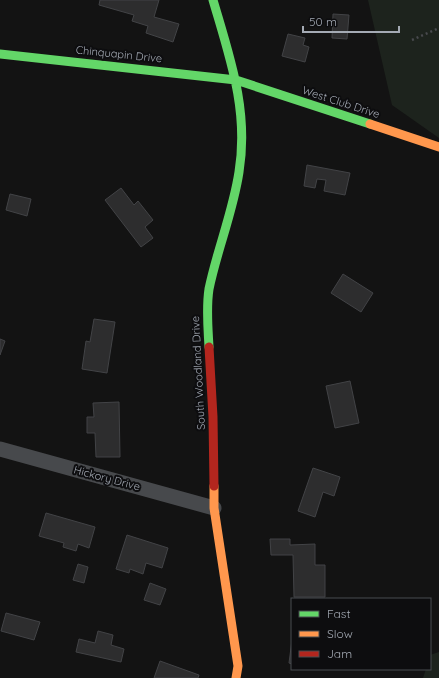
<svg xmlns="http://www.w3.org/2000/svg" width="439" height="678" font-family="Quicksand,sans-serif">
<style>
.green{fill:#1d231d}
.building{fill:#2d2d2e;stroke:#424346}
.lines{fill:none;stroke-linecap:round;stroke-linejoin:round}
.path{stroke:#494a4e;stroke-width:2.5;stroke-dasharray:2 3;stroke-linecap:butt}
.street{stroke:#47494c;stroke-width:15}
.fast{stroke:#63d668;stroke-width:9}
.slow{stroke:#ff974d;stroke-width:9}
.jam{stroke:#b3261e;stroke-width:9}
.labels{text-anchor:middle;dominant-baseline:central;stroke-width:4;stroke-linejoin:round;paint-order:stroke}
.street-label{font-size:11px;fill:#a4aab4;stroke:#0d0d0f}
</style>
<rect width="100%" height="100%" fill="#131313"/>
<!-- green -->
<path class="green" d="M368 0H439V138L392 105Z
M439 652V678H423L426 669H430V655Z"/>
<!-- building -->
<path class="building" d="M100 0H159L154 17 179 24 173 42 146 33 148 26 132 21 134 15 99 5Z
M333 14 349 15 347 39 332 38Z
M288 34 305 38 303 45 309 47 305 62 282 56Z
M307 165 350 173 345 195 324 191 326 180 317 179 315 188 304 186Z
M121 188 134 205 138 201 153 220 145 227 153 238 141 247 105 200Z
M10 194 31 199 27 216 6 210Z
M343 274 373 293 361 312 331 293Z
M94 319 115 322 107 373 82 369 86 341 90 342Z
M0 339 5 341 0 355Z
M350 381 359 423 335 428 326 386Z
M119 402 120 457H96L95 433H87V417H94L93 403Z
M313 468 340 477 334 496 323 492 315 517 298 511Z
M46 513 95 527 89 548 78 544 76 551 63 547 64 543 39 536Z
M127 535 168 548 162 568 146 563 143 574 130 569 129 573 116 569Z
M270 539H290V545L315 544V565H325V597H294L293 555H271Z
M78 564 88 567 84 583 73 580Z
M150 583 166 589 160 605 144 600Z
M6 613 40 622 34 640 1 631Z
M98 631 113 635 111 645 124 649 121 662 76 652 79 639 95 643Z
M292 640V664L289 663Z
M160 661 199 675 198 678H154Z"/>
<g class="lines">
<!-- path -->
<path class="path" d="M412 40 439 28"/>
<!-- street -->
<path class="street" d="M0 449 214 508"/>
<!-- fast -->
<path class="fast" d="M0 54 236 80 370 124
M209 347C208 328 206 308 209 289 217 250 233 212 239 172 249 111 230 58 213 0"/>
<!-- slow -->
<path class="slow" d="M370 124 439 147
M214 486V508L238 666 236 678"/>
<!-- jam -->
<path class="jam" d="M209 347 213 417 214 486"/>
</g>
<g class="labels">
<!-- street labels -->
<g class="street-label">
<text transform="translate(119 54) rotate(6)">Chinquapin Drive</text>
<text transform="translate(341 102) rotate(18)">West Club Drive</text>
<text transform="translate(198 373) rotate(-93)">South Woodland Drive</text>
<text transform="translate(107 478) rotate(15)">Hickory Drive</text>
</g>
</g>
<!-- legend -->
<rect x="291" y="598" width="140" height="72" fill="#0d0d0f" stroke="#494c51"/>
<rect x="299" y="611" width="20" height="6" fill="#63d668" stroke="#494c51"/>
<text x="327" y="618" font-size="12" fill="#a4aab4">Fast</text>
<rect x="299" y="631" width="20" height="6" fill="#ff974d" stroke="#494c51"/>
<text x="327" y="638" font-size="12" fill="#a4aab4">Slow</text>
<rect x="299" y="651" width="20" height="6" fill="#b3261e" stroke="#494c51"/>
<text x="327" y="658" font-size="12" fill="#a4aab4">Jam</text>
<!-- scale -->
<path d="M303 26v6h96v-6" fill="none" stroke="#a4aab4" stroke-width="2"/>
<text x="309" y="26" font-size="12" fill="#a4aab4" stroke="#0d0d0f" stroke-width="3" paint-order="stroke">50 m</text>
</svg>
